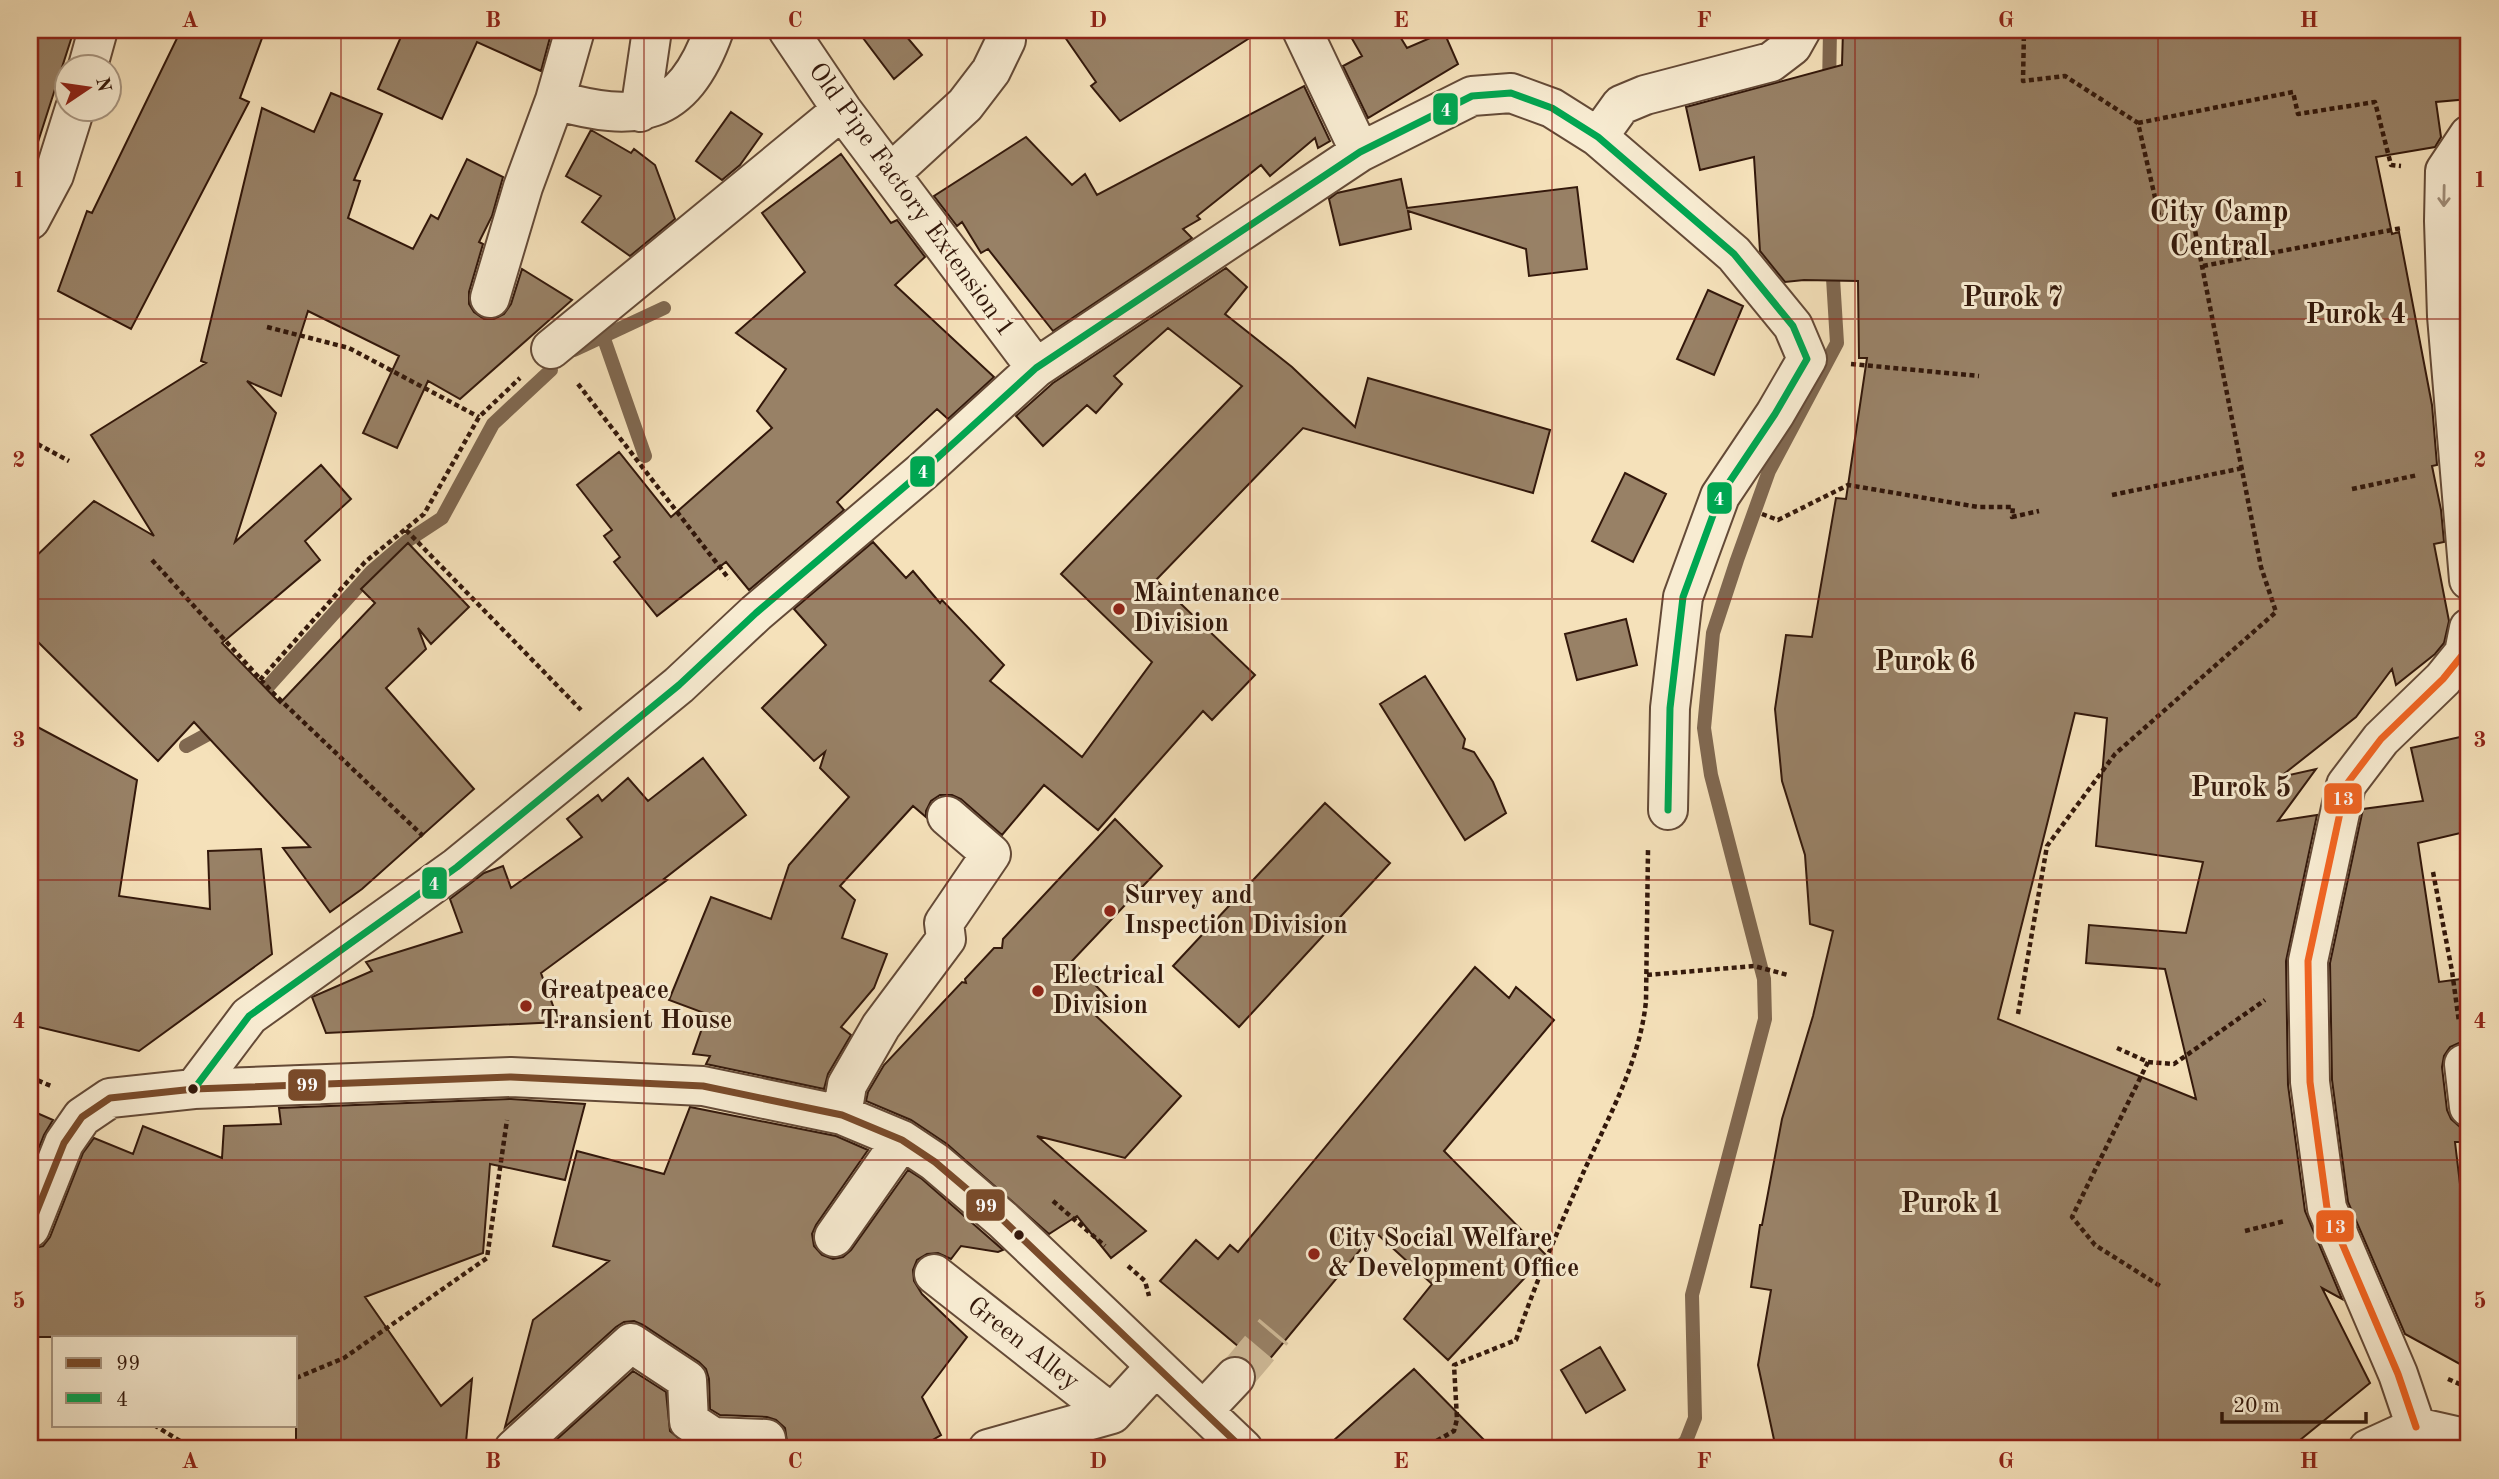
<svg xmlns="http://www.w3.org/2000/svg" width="2499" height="1479" font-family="'Old Standard TT',serif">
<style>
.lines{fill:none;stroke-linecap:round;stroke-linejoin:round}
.stream{stroke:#806850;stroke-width:14}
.building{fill:#988166;stroke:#33180b;stroke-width:2;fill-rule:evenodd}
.minor-tunnel{stroke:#ceb997;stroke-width:38;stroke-dasharray:38 19;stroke-linecap:butt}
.minor-casing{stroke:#644a37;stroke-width:42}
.path{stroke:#33180b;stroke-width:4.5;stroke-dasharray:5 3.5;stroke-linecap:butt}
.minor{stroke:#f8ecd2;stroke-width:38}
.bus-1-casing{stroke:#f8ecd2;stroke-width:12}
.bus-2-casing{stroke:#f8ecd2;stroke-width:12}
.bus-3-casing{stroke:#f8ecd2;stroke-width:12}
.bus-1{stroke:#7a4b2a;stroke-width:7}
.bus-2{stroke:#00a651;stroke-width:7}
.bus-3{stroke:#f26522;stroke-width:7}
.oneway{stroke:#9f8d78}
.grid{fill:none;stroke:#8f2418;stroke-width:2;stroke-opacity:0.55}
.poi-dot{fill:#8f2418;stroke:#f8ecd2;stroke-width:2.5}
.bus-dot{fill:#33180b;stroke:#f8ecd2;stroke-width:2.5}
.labels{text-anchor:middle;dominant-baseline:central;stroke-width:6;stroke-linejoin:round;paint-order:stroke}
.street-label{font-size:26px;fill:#33180b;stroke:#f8ecd2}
.poi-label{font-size:26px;font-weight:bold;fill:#33180b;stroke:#f8ecd2;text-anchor:start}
.neighbourhood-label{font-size:28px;font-weight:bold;fill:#33180b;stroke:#f8ecd2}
.quarter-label{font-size:30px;font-weight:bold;fill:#33180b;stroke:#f8ecd2}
.line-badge{stroke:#f8ecd2;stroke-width:2.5}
.badge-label{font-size:19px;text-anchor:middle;font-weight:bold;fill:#fff}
.neatline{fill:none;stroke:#8f2418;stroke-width:2.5}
.grid-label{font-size:23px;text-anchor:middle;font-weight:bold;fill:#8f2418}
</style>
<rect width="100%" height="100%" fill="#f5e1ba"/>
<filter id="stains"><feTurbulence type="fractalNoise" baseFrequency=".00286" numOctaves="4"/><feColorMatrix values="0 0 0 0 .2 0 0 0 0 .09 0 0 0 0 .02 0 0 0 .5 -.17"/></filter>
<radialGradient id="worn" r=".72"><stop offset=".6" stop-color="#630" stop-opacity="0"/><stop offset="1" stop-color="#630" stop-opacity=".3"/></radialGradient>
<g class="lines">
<!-- stream -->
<path class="stream" d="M1829 88 1830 30
M603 336 645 456
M574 350 664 308
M254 702 372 571 407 541 442 518 493 424 551 370
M186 746 221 727
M1678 1449 1686 1441 1695 1418 1692 1295 1765 1019 1764 979 1711 775 1704 728 1713 633 1737 560 1769 471 1837 343 1832 262"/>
</g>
<!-- building -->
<path class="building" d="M30 30H74L38 142 30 141Z
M181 30H265L240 98 249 102 131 329 58 291 87 211 92 213Z
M404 30H552L541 71 477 42 442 119 378 89Z
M857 30H901L922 55 894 79Z
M1060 30H1262L1120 121 1091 86 1096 82Z
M1347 30H1396L1407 48 1444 32 1458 64 1368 118 1343 66 1362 56Z
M1843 30H2469V99L2436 102 2441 137 2435 147 2376 157 2392 234 2399 232 2432 405 2437 465 2432 466 2441 510 2444 542 2434 544 2449 621 2444 643 2435 654 2396 685 2392 669 2356 717 2280 777 2316 769 2278 821 2317 815 2286 961 2288 1085 2305 1211 2342 1299 2322 1288 2370 1383 2289 1449H1776L1758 1365 1771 1290 1751 1287 1760 1225H1762L1782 1119 1813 1016 1833 931 1810 924 1805 855 1782 781 1775 709 1786 635 1812 637 1836 498 1846 499 1867 358H1859L1858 281 1804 280 1785 282 1760 251 1754 157 1700 170 1686 107 1842 65ZM2075 713 2107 718 2096 846 2203 862 2186 933 2089 925 2086 963 2165 969 2196 1099 1998 1019Z
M1304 86 1330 141 1318 148 1315 138 1270 176 1261 165 1197 216 1200 219 1183 229 1192 238 1053 331 988 249 981 253 962 222 957 226 934 196 1026 137 1072 185 1085 174 1097 195Z
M331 93 382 114 354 180 360 181 348 218 413 249 431 215 438 219 467 159 503 177 492 216 479 242 483 244 469 292V304L474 312 484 319H494L504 314 511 304 522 269 572 300 460 399 428 381 397 448 363 433 399 356 308 311 281 396 247 381 276 413 235 542 321 465 351 499 305 541 320 560 222 643 280 703 375 603 361 589 408 543 469 607 431 644 418 628 426 649 386 688 474 789 362 889 330 912 283 848 310 847 194 722 158 761 30 634V562L94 501 154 536 91 435 206 363 201 361 262 108 314 132Z
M731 112 762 134 740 165 722 180 696 161Z
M591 130 631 153 634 149 655 165 675 219 630 256 582 222 601 196 566 176Z
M841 154 891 223 897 220 925 257 895 285 994 377 948 419 937 409 837 502 844 510 749 590 726 562 657 616 614 562 620 557 604 536 612 530 577 485 619 452 671 517 772 428 757 411 786 369 736 333 805 272 762 213Z
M1401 179 1407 208 1577 187 1587 269 1529 276 1526 249 1408 211 1411 229 1340 245 1329 199 1337 193Z
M1226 268 1247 287 1225 314 1292 367 1355 427 1368 378 1550 430 1533 493 1303 428 1156 580 1255 675 1212 720 1203 711 1098 830 1044 785 1002 835 961 799 952 795H940L931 801 926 811V817L913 806 840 886 855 900 842 938 887 954 874 988 841 1027 851 1035 828 1074 824 1089 706 1064 710 1056 693 1054 707 1014 669 1000 711 897 771 919 789 865 849 797 820 768 825 752 814 761 762 708 826 645 794 609 873 542 906 578 913 571 940 603 942 600 1004 665 990 681 1082 757 1152 662 1061 574 1242 386 1168 328 1114 376 1122 384 1096 413 1087 405 1043 446 1016 416 1053 383Z
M1708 290 1743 306 1714 375 1677 359Z
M1625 473 1666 494 1633 562 1592 541Z
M1626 619 1637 665 1577 680 1565 634Z
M1425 676 1465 739 1463 748 1474 752 1493 782 1506 813 1465 840 1380 704Z
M30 723 137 780 119 896 210 909 208 851 261 849 272 954 139 1051 30 1025Z
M2469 735V831L2418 843 2439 982 2469 978V1043L2461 1042 2450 1047 2444 1056 2442 1067 2447 1110 2451 1119 2460 1127 2469 1128V1142H2455L2460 1184 2469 1225V1369L2405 1334 2348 1202 2332 1080 2330 963 2363 809 2423 801 2411 748Z
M703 758 746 815 664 879 667 880 541 973 559 1022 326 1033 312 997 372 971 366 962 462 932 450 899 484 873 503 866 511 888 582 837 567 819 598 795 602 801 628 778 648 801Z
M1325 803 1390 863 1239 1027 1173 966Z
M1115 819 1162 866 1072 961 1108 998 1093 1013 1181 1096 1125 1158 1037 1136 1146 1231 1111 1258 1077 1216 1049 1234 947 1144 911 1120 866 1101 868 1092 884 1065 962 982 966 983 965 979 994 948H1002L1003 939Z
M1475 967 1509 998 1516 987 1554 1020 1444 1151 1546 1255 1448 1360 1404 1319 1432 1284 1375 1232 1263 1367 1160 1281 1196 1240 1218 1259 1230 1245 1238 1252Z
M511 1099 585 1104 565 1180 490 1164 483 1253 365 1297 441 1406 472 1379 466 1442 471 1449H296V1337H30V1249L43 1246 50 1237 83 1153 94 1138 133 1154 143 1126 222 1158 224 1126 281 1124 279 1108Z
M690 1107 836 1136 868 1150 816 1225 812 1234 814 1246 822 1255 833 1259 843 1257 851 1250 908 1170 922 1179 1003 1250 998 1252 961 1246 951 1259 938 1253 927 1254 917 1260 913 1270 914 1281 922 1294 967 1337 922 1397 941 1435 917 1449H788L785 1428 776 1420 767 1417 720 1415 710 1409 709 1379 706 1369 699 1362 643 1325 634 1321 624 1322 616 1327 505 1427 533 1320 609 1261 553 1246 577 1151 664 1174Z
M30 1110 53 1120 44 1135 30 1170Z
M1600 1347 1625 1390 1586 1413 1561 1370Z
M1414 1369 1493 1449H1324Z
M633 1371 666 1392 670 1431 692 1449H546Z"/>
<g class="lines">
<!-- minor-tunnel -->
<path class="minor-tunnel" d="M1235 1377 1274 1331"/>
<defs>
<path id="minor" d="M788 30 842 110 1036 368
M1302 30 1360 152
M88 66 98 30
M555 100C636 123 683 118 714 30
M640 112 652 30
M2469 135 2445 171 2444 221 2447 316 2469 580
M1598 137 1621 105 1645 95 1771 62 1792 46 1801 30
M890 174 965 105 991 71 1006 40
M30 220 54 175 75 108
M490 298 523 187 555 100 575 30
M551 349 842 110
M2464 1064 2469 1107
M194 1089 249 1016 457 867 679 685 756 613 923 471 1036 368 1360 152 1472 96 1511 93 1552 108 1598 137 1734 254 1793 326 1807 359 1775 414 1720 496 1683 597 1670 708 1668 810
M842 1115 847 1085 881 1026 946 939 944 923 991 854 947 816
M30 1228 64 1143 82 1117 110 1098 194 1089 511 1077 703 1086 842 1115 902 1140 935 1162 1003 1220 1243 1449
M834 1237 902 1140
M934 1274 1112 1414
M1203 1411 1235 1377
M2416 1427 2398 1374 2327 1208 2310 1082 2308 961 2346 785 2381 739 2443 679 2464 653 2469 628
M514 1449 631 1343 687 1380 689 1421 713 1437 766 1439 767 1449
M988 1449 1112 1414 1156 1366
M2368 1449 2416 1427 2469 1439"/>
</defs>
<!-- minor casing -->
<use href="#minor" class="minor-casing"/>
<!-- path -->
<path class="path" d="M2138 123 2293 92 2298 114 2375 102 2391 165 2401 166
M2203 266 2402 228
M267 327 349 348 479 417
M1851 364 1979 376
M578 384 729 579
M30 440 69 461
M2352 489 2418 475
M2112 495 2243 468
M1762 514 1778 520 1848 485 1978 507H2013L2012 517 2039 511
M406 530 581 710
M152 560 273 693 423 836
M260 680 365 562 424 514 479 417 520 378
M2433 872 2452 971 2459 1022
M1647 975 1754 966 1788 975
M2018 1014 2047 846 2115 754 2276 612 2261 567 2193 220 2159 215 2138 123 2065 76 2023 81 2024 30
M2117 1048 2148 1062 2174 1064 2265 1000
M2148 1062 2072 1217 2095 1245 2160 1286
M30 1077 51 1086
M1053 1201 1105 1246
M2245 1231 2285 1221
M1128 1266 1145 1281 1149 1296
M296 1378 344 1358 487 1258 507 1120
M2448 1379 2469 1388
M154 1425 193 1449
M1422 1449 1454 1431 1457 1419 1454 1365 1516 1340C1536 1282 1559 1227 1584 1171 1609 1116 1640 1061 1646 1001L1648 850"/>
<!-- minor -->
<use href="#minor" class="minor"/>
<defs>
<path id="bus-1" d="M30 1228 64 1143 82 1117 110 1098 194 1089 511 1077 703 1086 842 1115 902 1140 935 1162 1003 1220 1243 1449"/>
<path id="bus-2" d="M194 1089 249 1016 457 867 679 685 756 613 923 471 1036 368 1360 152 1472 96 1511 93 1552 108 1598 137 1734 254 1793 326 1807 359 1775 414 1720 496 1683 597 1670 708 1668 810"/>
<path id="bus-3" d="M2416 1427 2398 1374 2327 1208 2310 1082 2308 961 2346 785 2381 739 2443 679 2464 653 2469 628"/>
</defs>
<!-- bus-1 casing -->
<use href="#bus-1" class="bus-1-casing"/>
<!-- bus-2 casing -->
<use href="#bus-2" class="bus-2-casing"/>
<!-- bus-3 casing -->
<use href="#bus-3" class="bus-3-casing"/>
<!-- bus-1 -->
<use href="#bus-1" class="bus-1"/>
<!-- bus-2 -->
<use href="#bus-2" class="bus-2"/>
<!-- bus-3 -->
<use href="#bus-3" class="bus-3"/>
</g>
<!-- one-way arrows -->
<defs><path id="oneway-shaft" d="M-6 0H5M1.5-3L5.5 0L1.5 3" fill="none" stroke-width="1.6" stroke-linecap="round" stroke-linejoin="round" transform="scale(1.75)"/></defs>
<use class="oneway" href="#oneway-shaft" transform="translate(2444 196) rotate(91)"/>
<!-- grid -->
<path class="grid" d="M341 30V1449M644 30V1449M947 30V1449M1250 30V1449M1552 30V1449M1855 30V1449M2158 30V1449M30 319H2469M30 599H2469M30 880H2469M30 1160H2469"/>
<!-- markers -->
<g class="poi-dot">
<circle cx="1119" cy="609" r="7"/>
<circle cx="1110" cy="911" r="7"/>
<circle cx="1038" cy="991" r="7"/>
<circle cx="526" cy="1006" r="7"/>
<circle cx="1314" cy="1254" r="7"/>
</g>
<g class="bus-dot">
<circle cx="193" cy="1089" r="6"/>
<circle cx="1019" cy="1235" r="6"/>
</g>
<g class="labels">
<!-- street labels -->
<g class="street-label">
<text transform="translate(911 200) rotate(54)">Old Pipe Factory Extension 1</text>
<text transform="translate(1023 1344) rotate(38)">Green Alley</text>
</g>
<!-- poi labels -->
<g class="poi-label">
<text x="1133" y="594">Maintenance<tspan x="1133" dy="30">Division</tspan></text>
<text x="1124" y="896">Survey and<tspan x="1124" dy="30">Inspection Division</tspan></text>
<text x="1052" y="976">Electrical<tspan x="1052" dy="30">Division</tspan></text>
<text x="540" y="991">Greatpeace<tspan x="540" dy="30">Transient House</tspan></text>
<text x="1328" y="1239">City Social Welfare<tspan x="1328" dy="30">&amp; Development Office</tspan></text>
</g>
<!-- neighbourhood labels -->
<g class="neighbourhood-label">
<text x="2013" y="299">Purok 7</text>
<text x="2356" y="316">Purok 4</text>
<text x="1925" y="663">Purok 6</text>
<text x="2241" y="789">Purok 5</text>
<text x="1951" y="1205">Purok 1</text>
</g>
<!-- quarter labels -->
<g class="quarter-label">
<text x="2219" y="213">City Camp<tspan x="2219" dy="34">Central</tspan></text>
</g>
</g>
<g class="line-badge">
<rect x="1432" y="92" width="27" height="34" rx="7" fill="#00a651"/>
<rect x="909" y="455" width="27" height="33" rx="7" fill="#00a651"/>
<rect x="1706" y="481" width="27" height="34" rx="7" fill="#00a651"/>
<rect x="2323" y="782" width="40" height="33" rx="7" fill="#f26522"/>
<rect x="421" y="866" width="27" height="34" rx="7" fill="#00a651"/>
<rect x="287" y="1068" width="40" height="34" rx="7" fill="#7a4b2a"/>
<rect x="965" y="1188" width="41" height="34" rx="7" fill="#7a4b2a"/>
<rect x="2315" y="1209" width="40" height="34" rx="7" fill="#f26522"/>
</g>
<g class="badge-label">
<text x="1446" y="116">4</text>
<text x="923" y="478">4</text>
<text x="1719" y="505">4</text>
<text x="2343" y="805">13</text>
<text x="434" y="890">4</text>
<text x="307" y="1091">99</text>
<text x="986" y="1212">99</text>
<text x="2335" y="1233">13</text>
</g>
<!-- margin -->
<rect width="2499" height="1479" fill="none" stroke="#f5e1ba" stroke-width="77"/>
<!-- legend -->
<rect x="52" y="1336" width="245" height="91" fill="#f8ecd2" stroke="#a99782" stroke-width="2"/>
<rect x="66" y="1358" width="35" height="10" fill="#7a4b2a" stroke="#a99782" stroke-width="2"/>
<text x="116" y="1370" font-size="21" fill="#33180b">99</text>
<rect x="66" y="1393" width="35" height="10" fill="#00a651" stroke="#a99782" stroke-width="2"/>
<text x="116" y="1406" font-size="21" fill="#33180b">4</text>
<!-- north arrow -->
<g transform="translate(88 88) rotate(77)"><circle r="33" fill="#f8ecd2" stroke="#a99782" stroke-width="2"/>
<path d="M0-5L12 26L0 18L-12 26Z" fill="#8f2418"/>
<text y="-10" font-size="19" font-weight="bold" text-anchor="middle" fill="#33180b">N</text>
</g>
<!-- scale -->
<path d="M2222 1412v10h144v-10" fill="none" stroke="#33180b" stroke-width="3.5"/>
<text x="2233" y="1412" font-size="21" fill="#33180b" stroke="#f8ecd2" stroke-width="5" paint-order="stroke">20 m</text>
<rect x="38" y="38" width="2422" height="1402" class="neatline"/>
<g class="grid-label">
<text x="190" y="27">A</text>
<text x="493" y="27">B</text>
<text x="795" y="27">C</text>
<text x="1098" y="27">D</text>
<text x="1401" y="27">E</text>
<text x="1704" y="27">F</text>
<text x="2006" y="27">G</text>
<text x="2309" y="27">H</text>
<text x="19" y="187">1</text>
<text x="2480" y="187">1</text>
<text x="19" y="467">2</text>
<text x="2480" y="467">2</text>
<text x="19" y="747">3</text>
<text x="2480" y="747">3</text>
<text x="19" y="1028">4</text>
<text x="2480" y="1028">4</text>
<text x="19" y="1308">5</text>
<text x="2480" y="1308">5</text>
<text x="190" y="1468">A</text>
<text x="493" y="1468">B</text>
<text x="795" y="1468">C</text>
<text x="1098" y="1468">D</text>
<text x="1401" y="1468">E</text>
<text x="1704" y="1468">F</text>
<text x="2006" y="1468">G</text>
<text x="2309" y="1468">H</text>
</g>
<rect width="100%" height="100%" filter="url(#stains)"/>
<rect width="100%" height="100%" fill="url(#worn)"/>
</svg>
